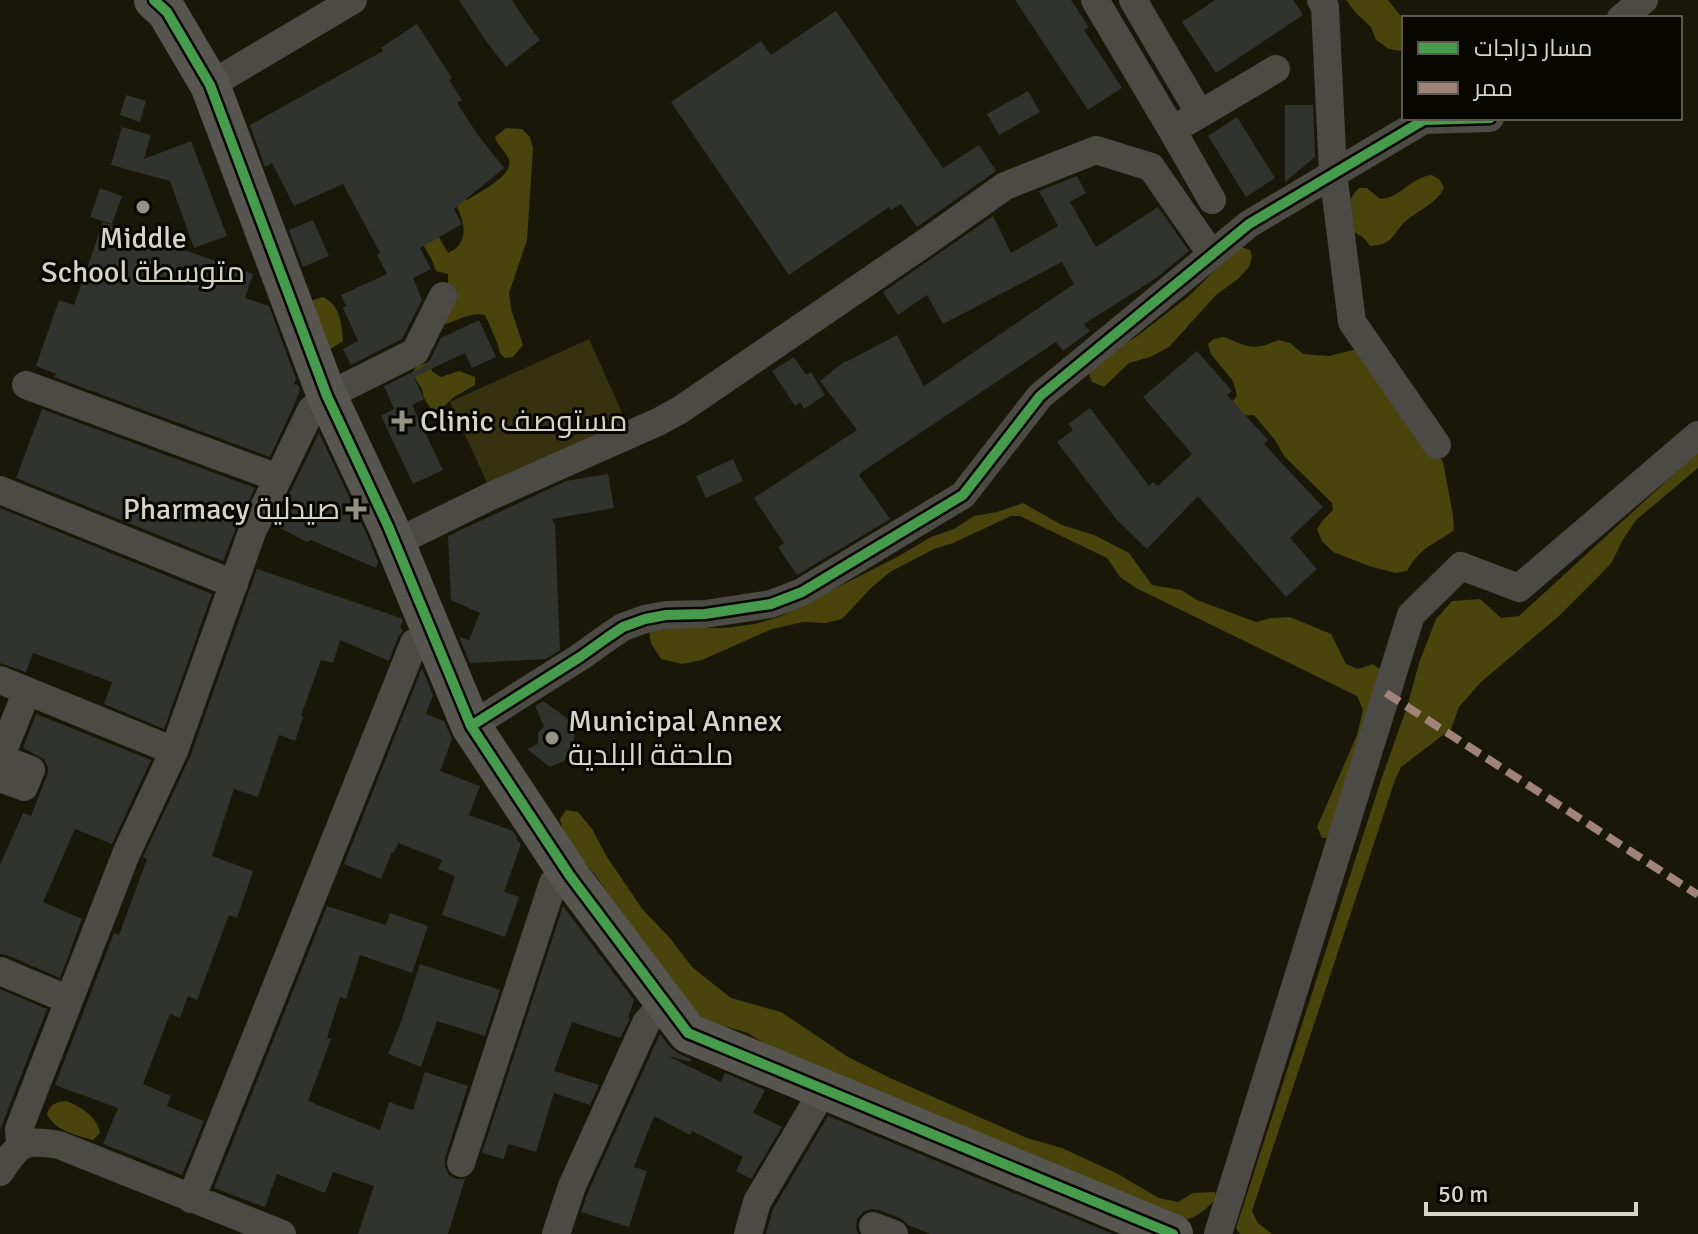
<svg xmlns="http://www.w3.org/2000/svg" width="1698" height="1234" font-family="Signika,Cairo,sans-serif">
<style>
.green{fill:#36320f}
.forest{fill:#49430c}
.building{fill:#30332e}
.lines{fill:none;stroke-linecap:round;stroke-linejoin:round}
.street{stroke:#4b4a44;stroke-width:28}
.secondary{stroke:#56554f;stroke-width:40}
.quiet{stroke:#a18479;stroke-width:8;stroke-dasharray:16 8;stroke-linecap:butt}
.cycleway-casing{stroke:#070601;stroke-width:15}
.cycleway{stroke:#469c4c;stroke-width:10}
.poi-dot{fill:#949282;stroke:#070601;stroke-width:3}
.labels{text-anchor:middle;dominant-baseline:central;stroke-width:6;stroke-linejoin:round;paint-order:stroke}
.poi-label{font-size:30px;fill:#d6d4c4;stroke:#070601;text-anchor:start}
</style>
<rect width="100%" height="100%" fill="#191708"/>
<!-- green -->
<path class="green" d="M589 339 627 424 489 487 450 402Z"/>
<!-- forest -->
<path class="forest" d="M1346 0H1388L1404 20V48L1400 51 1389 49 1376 40 1371 27 1356 13Z
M506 128 522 129 530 137 533 148 527 240 509 293 511 309 523 345 513 357 505 358C497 352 500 348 496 340 492 331 489 323 485 315 471 312 459 320 446 324L438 318 448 284V274L436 271 431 258 422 243 437 234 448 253C473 243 463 215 452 198L460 190 467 200C478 193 514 175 509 160 506 151 498 147 495 137Z
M1432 175 1440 180 1444 188C1435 206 1414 211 1401 226 1396 231 1394 237 1388 241 1383 245 1377 245 1370 246L1363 237 1350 230C1348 213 1346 200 1359 188H1367L1380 199C1401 198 1409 178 1432 175Z
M1239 246 1250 250 1252 257 1249 267 1238 279 1216 295 1169 347 1150 357 1129 363 1104 387 1092 382 1088 372 1116 349 1136 337 1189 296Z
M323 297C340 305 342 324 343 341L332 348 324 350 308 310 313 300Z
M1223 337C1231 339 1235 342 1241 344 1256 350 1266 345 1279 340L1290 343 1303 354 1329 356 1357 349 1443 462 1453 515 1454 530C1433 546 1422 545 1407 571L1396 573 1372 567 1333 552 1322 541 1317 529 1323 520 1333 510 1332 503 1284 456 1275 440 1254 415 1235 416 1230 405 1237 395 1233 381 1211 354 1208 344 1214 339Z
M427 363 433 372 441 377 459 371 475 377V385L454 397 440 410 431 409 424 398 422 389 412 373 417 366Z
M1698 452V468L1636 520 1622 541 1612 562 1601 574 1559 616 1481 682 1459 707 1451 729 1401 767 1395 780 1252 1211 1258 1223 1272 1234H1240L1236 1228 1381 780 1407 707 1419 663 1436 619 1452 601 1480 599 1501 618 1519 616Z
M1023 503 1062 525 1094 535 1129 553 1152 585 1181 590 1197 600 1256 622 1271 618 1290 617 1331 634 1346 664 1358 669 1373 664 1382 671 1332 837 1322 838 1317 827 1357 735 1363 710 1357 696 1136 588 1120 577 1107 558 1020 516H1011L953 543 934 549 890 572 871 588 842 619 826 623 803 622 772 629 702 660 682 664 661 659 651 643 649 631 675 628H725L755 624 779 617 899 556 931 537 954 529 974 516 997 512Z
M566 810 578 812 592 829 607 857 643 910 670 938 692 967 731 998 781 1012 848 1057 890 1078 1027 1138 1062 1148 1116 1173 1159 1198 1178 1202 1193 1193 1215 1192 1216 1199C1197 1218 1192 1220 1166 1222L770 1047 748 1033 706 1021 687 1011 597 877 564 837 560 819Z
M66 1101C80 1106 98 1117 100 1133L93 1140C76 1135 55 1131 47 1114 50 1104 56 1102 66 1101Z"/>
<!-- building -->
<path class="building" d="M459 0H512L524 19 540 40 506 67 486 41Z
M1015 0H1071L1089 27 1084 30 1122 88 1088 110Z
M1215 0H1293L1303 15 1216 73 1182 22Z
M836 11 943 168 979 145 996 171 917 227 901 204 891 210 889 207 789 275 671 102 761 41 771 55Z
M417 24 452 78 449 80 462 100 457 103 478 135 504 168 454 209 462 224 420 248 431 269 413 278 422 300 402 339 351 365 343 349 358 341 343 308 346 306 341 295 387 274 377 255 380 253 343 184 294 206 272 163 265 167 250 125 383 51 381 48Z
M1028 91 1040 112 999 135 987 114Z
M126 95 146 101 140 122 120 115Z
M1285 105H1313L1315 157 1285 182Z
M1237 117 1275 178 1246 197 1208 136Z
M122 127 151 135 144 159 191 141 227 236 194 248 170 181 111 165Z
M1077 176 1086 193 1070 202 1096 247 1158 207 1189 251 1155 279 1084 324 1090 331 1063 351 1056 342 862 472 859 475 890 519 797 575 778 547 784 543 754 498 857 430 820 381 845 361 846 362 897 335 924 386 1074 284 1062 262 943 324 927 295 898 315 883 292 993 216 1011 253 1058 226 1039 191Z
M100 188 122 196 112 224 90 217Z
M313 220 329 256 303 267 289 230Z
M103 222 253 274 245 298 269 306 296 379 294 384 298 385 300 389 295 403 270 457 54 377 56 374 36 366 59 300 74 305Z
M479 320 496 357 472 368 465 353 414 377 424 399 412 405 443 470 413 484 381 416 394 409 384 386 423 367 430 360 441 338Z
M1197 351 1232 391 1227 395 1268 440 1264 444 1323 507 1290 538 1317 569 1286 597 1198 496 1147 549 1116 519 1057 442 1073 430 1068 424 1090 408 1149 486 1153 482 1158 486 1192 454 1143 397Z
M794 357 806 375 811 372 825 395 804 409 800 402 795 406 772 371Z
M42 409 255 488 237 525 223 561 16 478Z
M319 433 367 535 378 562 376 568 311 540 307 542 274 525Z
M733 459 743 481 706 498 696 476Z
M608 474 614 508 552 519 555 525 560 650 546 659 470 663 459 637 469 640 480 613 451 600 448 536 566 481Z
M0 508 212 594 164 729 104 704 112 682 33 653 26 672 0 663Z
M257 569 401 618 403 621 400 627 403 631 398 637 389 661 340 640 333 663 321 660 301 716 303 717 295 741 279 735 258 797 234 789 212 856 253 871 237 918 229 915 197 1000 188 996 180 1018 170 1014 143 1084 171 1096 167 1106 204 1121 182 1175 103 1144 118 1108 55 1085 114 933 119 935 147 859 143 857 190 757Z
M422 668 433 695 426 714 444 721 452 739 440 771 480 786 469 815 513 831 517 837 516 839 521 844 504 892 519 897 505 937 442 915 455 876 438 869 442 860 398 843 394 853 392 852 381 879 344 864Z
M543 701 575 724 574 745 564 761 550 767 527 749 538 744V733L544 726 535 706Z
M36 714 151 760 112 844 75 829 43 902 82 919 60 978 7 955 0 954V865L23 813 31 816 48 773V767L44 759 23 748Z
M327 906 386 925 390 913 428 926 412 973 360 955 346 999 340 997 327 1038 331 1039 308 1101 380 1130 389 1102 413 1110 425 1072 468 1086 445 1158V1167L449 1175 456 1179H465L448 1234H358L374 1186 333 1172 325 1193 277 1174 265 1207 214 1188Z
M563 906 634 1000 628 1018H630L620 1038 572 1022 554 1071 599 1085 590 1105 554 1093 536 1152 508 1144 504 1159 482 1153Z
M420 964 500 990 485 1036 437 1021 421 1067 388 1054 402 1019Z
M0 989 47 1009 0 1130Z
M660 1034 670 1047 679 1054 691 1059 690 1062 668 1056 721 1082 725 1073 765 1090 753 1113 782 1127 751 1179 736 1171 743 1157 692 1131 690 1135 654 1116 634 1167 647 1171 629 1227 581 1212 588 1192Z
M828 1116 1113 1234H930L908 1225 900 1218 879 1210 871 1209 863 1212 857 1219 856 1228 858 1234H766L773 1209Z"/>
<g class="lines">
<!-- street -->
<path class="street" d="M1095 0 1172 130
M1133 0 1200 114 1172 130 1212 200
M1321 0 1325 7 1333 173 1352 322 1437 445
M1621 18 1644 0
M210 85 353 0
M1200 114 1276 69
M26 385 278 478
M0 490 234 584
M395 543 491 496 658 422 680 410 932 238 1005 186 1096 150 1151 167 1212 255
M0 680 174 751
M471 726 580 657 608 637 623 627 645 619 666 615 705 614 771 604 802 592 963 495 1040 396 1249 224 1424 120 1490 118
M0 778 24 787 31 770 0 758 27 691
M0 971 69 1000
M20 1146 19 1129 126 854 174 751 252 532 311 410 327 396 415 352 443 296
M461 1163 553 883 567 871
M0 1172C19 1143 23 1139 59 1145L282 1234
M191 1199 414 643 433 633
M873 1226 894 1234
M556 1234 572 1186 646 1023 665 1001
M748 1234 757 1202 824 1089
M1218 1234 1411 615 1461 566 1519 588 1698 435"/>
<!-- secondary -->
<path class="secondary" d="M154 0 167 12 210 85 327 396 388 526 471 726 570 876 688 1033 1173 1234"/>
<!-- quiet -->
<path class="quiet" d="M1386 693 1698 895"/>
<defs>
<path id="cycleway" d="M154 0 167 12 210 85 327 396 388 526 471 726 570 876 688 1033 1173 1234
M471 726 580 657 608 637 623 627 645 619 666 615 705 614 771 604 802 592 963 495 1040 396 1249 224 1424 120 1490 118"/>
</defs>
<!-- cycleway casing -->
<use href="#cycleway" class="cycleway-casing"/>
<!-- cycleway -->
<use href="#cycleway" class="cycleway"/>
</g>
<!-- markers -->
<g class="poi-dot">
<circle cx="143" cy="207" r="8"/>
<path d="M398 409h8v8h8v8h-8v8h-8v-8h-8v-8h8z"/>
<path d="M352 497h8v8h8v8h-8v8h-8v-8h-8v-8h8z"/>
<circle cx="552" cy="738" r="8"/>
</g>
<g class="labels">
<!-- poi labels -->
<g class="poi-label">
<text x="143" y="238" text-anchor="middle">Middle<tspan x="143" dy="34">School متوسطة</tspan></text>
<text x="420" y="421">Clinic مستوصف</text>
<text x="340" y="509" text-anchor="end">Pharmacy صيدلية</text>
<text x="568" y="721">Municipal Annex<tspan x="568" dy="34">ملحقة البلدية</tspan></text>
</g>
</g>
<!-- legend -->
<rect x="1402" y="16" width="280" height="104" fill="#070601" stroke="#5a584f" stroke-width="2"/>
<rect x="1418" y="42" width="40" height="12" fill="#469c4c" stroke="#5a584f" stroke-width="2"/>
<text x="1474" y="56" font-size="24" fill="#d6d4c4">مسار دراجات</text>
<rect x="1418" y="82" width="40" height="12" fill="#a18479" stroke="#5a584f" stroke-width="2"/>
<text x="1474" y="96" font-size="24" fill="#d6d4c4">ممر</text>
<!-- scale -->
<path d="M1426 1202v12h210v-12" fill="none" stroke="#d6d4c4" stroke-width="4"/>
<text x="1438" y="1202" font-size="24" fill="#d6d4c4" stroke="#070601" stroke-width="6" paint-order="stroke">50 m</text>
</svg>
